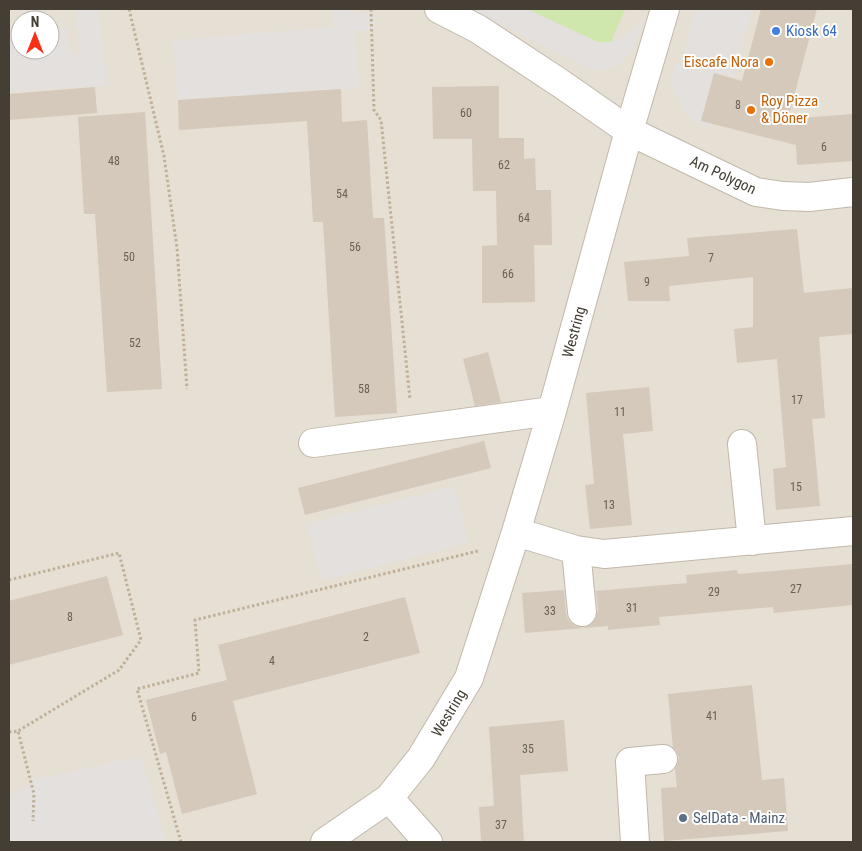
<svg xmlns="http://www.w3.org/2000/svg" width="862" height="851" font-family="'Roboto Condensed',sans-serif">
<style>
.residential{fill:#e6dfd3;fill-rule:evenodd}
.green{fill:#cfe7ad}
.parking{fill:#e3e0dd}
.building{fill:#d4c9ba}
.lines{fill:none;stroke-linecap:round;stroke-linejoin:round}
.minor-casing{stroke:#c1b8aa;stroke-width:30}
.path{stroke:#bfb099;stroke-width:3;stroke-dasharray:2.5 2.5;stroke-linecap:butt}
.minor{stroke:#fff;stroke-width:28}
.shop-dot{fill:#3f7fe0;stroke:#fff;stroke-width:2}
.food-dot{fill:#e8710a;stroke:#fff;stroke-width:2}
.service-dot{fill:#5c6f8a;stroke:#fff;stroke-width:2}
.labels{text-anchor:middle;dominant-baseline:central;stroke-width:4;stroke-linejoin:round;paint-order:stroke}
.number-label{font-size:12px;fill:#686156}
.shop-label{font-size:15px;fill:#366cbe;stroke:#fff;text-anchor:start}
.food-label{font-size:15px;fill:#c56008;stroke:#fff;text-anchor:end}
.street-label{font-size:15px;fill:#443e34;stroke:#fff}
.service-label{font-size:15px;fill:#4e5e75;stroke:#fff;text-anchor:start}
</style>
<rect width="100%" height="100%" fill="#f2eee5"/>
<!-- residential -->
<path class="residential" d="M9 9H853V842H9ZM20 20H50V50H20Z"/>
<!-- green -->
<path class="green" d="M527 9H625L611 42C606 42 601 43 596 42 573 35 548 19 527 9Z"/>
<!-- parking -->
<path class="parking" d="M330 9 375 13V29L355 31 359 88 178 100 172 40 334 27Z
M470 9H527L598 42H611L622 38 642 21 648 9 633 50 618 65 604 70H594Z
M696 9H752L734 78 714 73 701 121 710 123 708 130 694 120 684 111 676 97 672 85V75L676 63 698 69 701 58 683 53Z
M75 10H99L107 85 9 93V31H20V50H50V29L67 28 69 54H80Z
M454 486 469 543 321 581 306 524Z
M141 756 166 842H9V796L37 779Z"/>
<!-- building -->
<path class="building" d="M761 9H817L788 119 853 114V161L797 165 796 145 701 121 714 73 742 81Z
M499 86V138H524V159L535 158 536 190H551L552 245H534L535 302 482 303V246L497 245 496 191H473L472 139H433L432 87Z
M95 87 97 113 9 120V94Z
M341 89 342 122 367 120 373 218H384L397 413 335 417 323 222H313L307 121 179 130 178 100Z
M145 112 162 389 107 392 95 214H84L78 117Z
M797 229 804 293 853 288V334L819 337 825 418 812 419 820 506 776 510 773 469 786 467 777 359 737 363 734 329 753 327V277L669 286 670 301H628L624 262 689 256 687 238Z
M488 352 501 402 475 406 463 359Z
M649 387 653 431 623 434 632 525 590 529 585 485 594 484 586 393Z
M484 441 491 468 305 515 298 488Z
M853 564V605L774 613 773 607 659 617 660 625 608 630V626L525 633 522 593 564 590 566 614 569 621 575 626 583 628 591 624 596 618 598 610 596 591 687 583 686 575 737 570 738 574Z
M107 576 123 635 9 665V601Z
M405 597 420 653 233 701 257 794 182 814 166 752 160 754 146 700 227 680 218 645Z
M752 685 762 780 784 778 788 831 664 841 661 788 677 787 675 768 679 758 676 750 673 748 668 694Z
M564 720 568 771 520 775 524 842H481L479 807 494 806 489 727Z"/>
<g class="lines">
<defs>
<path id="minor" d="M439 9 478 29 560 83 629 131 756 192 783 196 809 197 853 192
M313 443 552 411
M742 444 752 541
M516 532 576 550 604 554 853 531
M576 550 582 612
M389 798 428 842
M325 842 389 798 421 758 469 678 516 532 552 411 629 131 665 9
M635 842 630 762 663 759"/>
</defs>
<!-- minor casing -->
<use href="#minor" class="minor-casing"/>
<!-- path -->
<path class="path" d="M129 9 164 156 177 248 187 389
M371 9 374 110 381 120 410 399
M9 580 119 553 141 640 119 670 18 731
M9 732 18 731 34 794 33 821
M181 842 137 689 199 673 195 620 478 551"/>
<!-- minor -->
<use href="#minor" class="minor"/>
</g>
<!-- markers -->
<circle class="shop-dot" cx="776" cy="31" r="5"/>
<g class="food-dot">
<circle cx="769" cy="62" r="5"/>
<circle cx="751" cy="110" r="5"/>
</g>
<circle class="service-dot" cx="683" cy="818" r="5"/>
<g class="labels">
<!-- number labels -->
<g class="number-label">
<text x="738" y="105">8</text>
<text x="466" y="113">60</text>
<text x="824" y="147">6</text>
<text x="114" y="161">48</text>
<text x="504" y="165">62</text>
<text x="342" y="194">54</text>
<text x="524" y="218">64</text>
<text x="355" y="247">56</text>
<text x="129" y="257">50</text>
<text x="711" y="258">7</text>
<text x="508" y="274">66</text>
<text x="647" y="282">9</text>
<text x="135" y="343">52</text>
<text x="364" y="389">58</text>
<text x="797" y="400">17</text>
<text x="620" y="412">11</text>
<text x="796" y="487">15</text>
<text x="609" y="505">13</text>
<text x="796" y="589">27</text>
<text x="714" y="592">29</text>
<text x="632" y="608">31</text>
<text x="550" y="611">33</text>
<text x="70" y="617">8</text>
<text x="366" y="637">2</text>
<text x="272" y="661">4</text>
<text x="712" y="716">41</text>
<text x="194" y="717">6</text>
<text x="528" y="749">35</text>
<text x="501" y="825">37</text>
</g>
<!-- shop labels -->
<g class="shop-label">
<text x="786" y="31">Kiosk 64</text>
</g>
<!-- food labels -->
<g class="food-label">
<text x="759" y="62">Eiscafe Nora</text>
<text x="761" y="101" text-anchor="start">Roy Pizza<tspan x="761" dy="17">&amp; Döner</tspan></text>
</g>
<!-- street labels -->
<g class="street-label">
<text transform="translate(723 175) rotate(25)">Am Polygon</text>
<text transform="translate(574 332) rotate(-75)">Westring</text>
<text transform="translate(449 713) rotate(-59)">Westring</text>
</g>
<!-- service labels -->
<g class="service-label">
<text x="693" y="818">SelData - Mainz</text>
</g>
</g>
<!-- border -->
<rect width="862" height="851" fill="none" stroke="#443e34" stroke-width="20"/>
<!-- north arrow -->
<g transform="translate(35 35)"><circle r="24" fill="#ffffff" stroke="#b4b2ae"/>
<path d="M0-4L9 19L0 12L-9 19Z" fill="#f93015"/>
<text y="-8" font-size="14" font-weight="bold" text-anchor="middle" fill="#443e34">N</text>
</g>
</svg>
